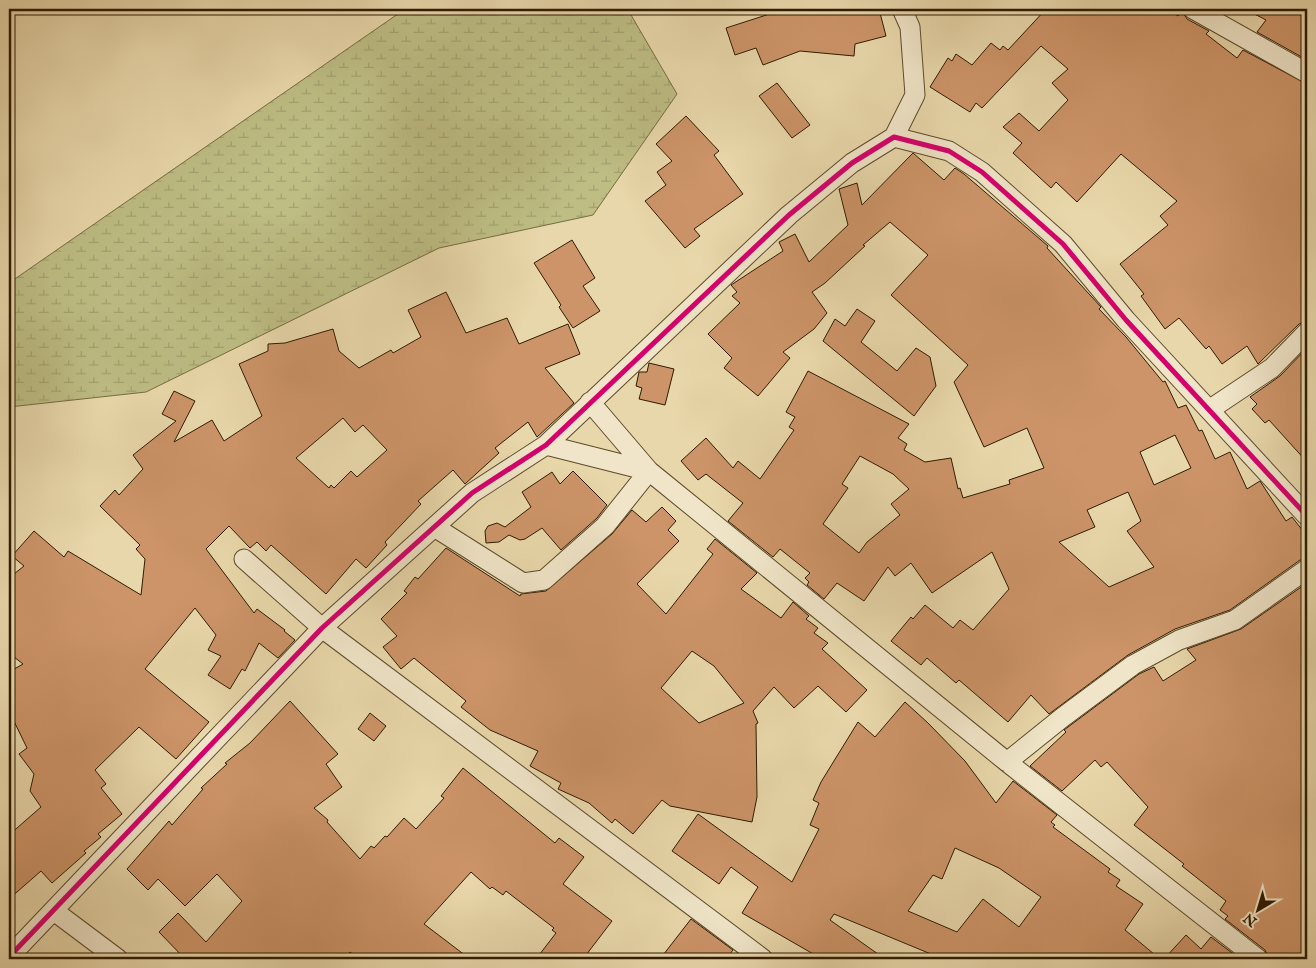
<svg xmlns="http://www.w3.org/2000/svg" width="1316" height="968" font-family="'IM FELL English',serif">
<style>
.wetland{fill:url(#wetland-marsh);stroke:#766c42}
.building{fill:#cc9468;stroke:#2f1b00;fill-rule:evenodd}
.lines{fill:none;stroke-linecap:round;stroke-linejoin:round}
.minor-casing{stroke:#5d4a2a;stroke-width:21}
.minor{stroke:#f0e5c8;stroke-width:19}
.cycleway-casing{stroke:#f0e5c8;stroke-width:8}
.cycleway{stroke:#d6006c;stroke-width:5}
</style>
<defs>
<pattern id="wetland-marsh" width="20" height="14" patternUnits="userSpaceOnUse" patternTransform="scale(1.25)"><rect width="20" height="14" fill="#bdbd84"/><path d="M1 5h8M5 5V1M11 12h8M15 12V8" fill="none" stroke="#a3a270"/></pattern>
</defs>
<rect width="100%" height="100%" fill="#e8d7aa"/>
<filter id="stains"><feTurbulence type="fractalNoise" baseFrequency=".004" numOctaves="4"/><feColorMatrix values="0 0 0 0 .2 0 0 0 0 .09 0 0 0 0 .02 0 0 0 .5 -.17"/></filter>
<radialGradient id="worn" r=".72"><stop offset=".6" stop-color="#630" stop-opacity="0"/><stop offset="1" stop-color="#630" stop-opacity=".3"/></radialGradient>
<!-- wetland -->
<path class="wetland" d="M405 9H640L631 15 677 94 593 215 439 248 146 392 9 407V283Z"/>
<!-- building -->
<path class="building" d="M785 9H879L886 36 855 44 854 56 800 51 763 65 756 48 735 55 726 28Z
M1046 9H1168L1178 16 1182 11 1187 19 1209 31 1206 34 1237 58 1243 50 1307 84V321L1299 324 1258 364 1247 346 1222 364 1209 346 1206 349 1179 318 1165 329 1141 296 1144 294 1120 264 1168 225 1160 216 1177 201 1121 154 1077 202 1056 182 1051 188 1013 153 1022 143 1003 127 1019 113 1039 131 1068 100 1052 83 1068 69 1041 46 982 108 976 103 970 112 930 87 948 58 952 61 956 54 972 65 991 43 1000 50 1003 46 1008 50Z
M1245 9H1307V60L1257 32 1266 20Z
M777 83 810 125 792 138 759 96Z
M686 116 719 151 714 155 743 194 694 229 700 236 685 248 645 201 666 185 657 172 672 161 656 144Z
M913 153 944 180 955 168 964 174 1048 246 1047 248 1101 307 1099 309 1126 337 1163 382 1165 381 1178 408 1186 405 1199 431 1202 430 1215 459 1230 452 1247 489 1260 481 1286 521 1292 517 1307 536V558L1300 560 1230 610 1175 629 1128 655 1049 714 1031 695 1008 722 959 680 956 683 927 658 921 665 891 641 911 617 913 619 925 605 953 628 960 620 973 630 1009 589 992 552 932 593 911 563 895 576 888 567 864 601 837 583 824 599 807 585 809 582 805 578 810 573 780 549 773 557 728 521 743 503 706 474 698 480 681 461 706 438 733 468 738 461 760 479 794 430 789 427 795 417 786 412 808 371 909 424 898 438 907 444 904 450 925 462 951 458 958 489 960 488 963 498 1010 484 1009 480 1044 468 1027 428 984 447 954 382 968 365 891 295 928 255 890 222 863 245 865 246 825 283 812 292 827 313 814 329 783 352 790 358 758 396 724 368 732 358 708 334 740 303 732 296 737 292 731 285 783 251 779 242 795 234 809 262 848 225 839 189 857 183 862 205ZM1175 435 1191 468 1154 485 1140 452ZM860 456 893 474 909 489 891 504 900 515 867 542 859 553 823 524 848 488 842 484ZM1128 492 1141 521 1127 531 1154 567 1109 587 1059 542 1095 527 1087 510Z
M572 240 595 278 583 286 600 311 573 328 559 307 561 305 534 263Z
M446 292 466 333 507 318 519 344 568 324 580 354 545 368 574 403 537 437 528 422 495 448 499 453 465 484 453 470 418 501 421 504 385 542 387 545 366 568 356 559 326 594 271 545 266 551 257 542 250 548 229 526 206 549 254 613 257 609 285 630 284 631 295 640 278 658 259 643 245 671 242 669 230 689 208 675 221 656 208 650 216 635 195 608 145 669 209 722 176 759 139 727 95 770 106 784 101 788 122 814 98 834 101 837 84 851 86 853 52 883 41 871 9 899V835L41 807 30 791 34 774 19 754 27 748 9 711V672L23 664 9 653V578L24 566 12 556 34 531 64 557 68 551 141 595 145 559 136 549 140 545 100 506 115 490 119 495 143 469 133 455 176 421 162 414 174 391 195 401 174 442 212 420 224 441 262 416 239 364 268 351V344L285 343 333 329 339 351 359 368 391 350 393 353 421 337 408 310ZM343 418 355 432 363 425 387 450 357 477 351 471 334 488 331 485 329 488 296 458Z
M857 309 875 321 861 342 897 371 916 348 930 357 936 386 914 416 823 341 835 319 845 326Z
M1307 348V462L1269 420 1265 423 1252 409 1257 404 1250 397 1280 376Z
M649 363 674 369 665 405 639 399 642 388 636 386 639 372H647Z
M573 471 607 505 597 518 561 550 542 528 525 539 520 540 509 535 499 542 486 543 485 531 488 526 497 523 505 527 531 507 522 492 552 472 560 484Z
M662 507 676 521 668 530 679 541 637 584 666 614 713 554 707 549 715 539 757 573 741 589 781 618 793 602 809 616 806 619 818 628 814 633 828 643 822 649 867 690 846 712 818 686 794 708 774 687 753 711 758 723 756 724 757 797 752 822 670 806 662 800 633 834 615 819 612 823 589 803 558 789 561 783 530 766 538 751 490 730 461 707 466 701 414 658 401 669 383 647 397 636 381 619 407 593 404 591 415 577 418 579 446 548 520 596 521 594 546 591 612 534 632 510 646 522ZM692 651 714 666 744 703 699 723 661 688Z
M1307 583V951L1301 959H1269L1265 950 1225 919 1228 916 1220 910 1226 901 1182 866 1184 864 1134 825 1148 807 1107 762 1101 767 1095 760 1062 791 1030 766 1066 732 1064 730 1139 674 1154 667 1163 681 1196 660 1187 649 1241 629Z
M290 701 338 754 326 764 342 787 314 808 328 820 327 822 360 859 371 846 374 848 385 836 387 837 404 818 416 829 444 798 441 796 463 768 555 843 559 838 584 857 563 884 612 921 583 959H536L556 933 552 930 554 928 506 891 503 895 492 887 490 889 471 872 424 924 470 959H359L350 952 344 959H185L159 932 178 913 206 942 242 901 217 874 185 906 158 879 148 890 127 869 169 821 172 825 203 789 201 788 227 764 225 763 250 743Z
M905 702 928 723 965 761 996 803 1013 781 1057 815 1051 822 1055 825 1053 827 1110 869 1108 872 1120 880 1116 886 1143 904 1125 930 1160 959H943L834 914 830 920 885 959H822L742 913 758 887 731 867 719 884 672 851 698 814 792 882 819 829 810 825 819 803 813 800 821 782 858 722 875 737ZM955 848 999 868 1041 897 1019 927 983 899 957 932 908 911 933 875 942 879Z
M370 713 386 726 374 741 358 729Z
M691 919 733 950 726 959H660Z
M1186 935 1201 949 1211 937 1240 959H1164Z"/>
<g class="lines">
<defs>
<path id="minor" d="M1193 9 1307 73
M894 137 915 95 910 27 902 9
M1209 410 1272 368 1307 332
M546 445 649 471 1007 762 1258 959
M436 528 523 583 544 580 605 526 649 471 590 402
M244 559 322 628 763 959
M1007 762 1063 717 1133 665 1179 640 1235 620 1307 569
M54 911 118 959
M9 957 322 628 472 493 546 445 789 215 852 163 894 137 949 151 982 172 1063 244 1126 320 1307 516"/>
</defs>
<!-- minor casing -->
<use href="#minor" class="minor-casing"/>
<!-- minor -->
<use href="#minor" class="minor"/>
<defs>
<path id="cycleway" d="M9 957 322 628 472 493 546 445 789 215 852 163 894 137 949 151 982 172 1063 244 1126 320 1307 516"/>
</defs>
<!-- cycleway casing -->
<use href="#cycleway" class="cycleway-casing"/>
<!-- cycleway -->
<use href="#cycleway" class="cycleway"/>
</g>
<!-- margin -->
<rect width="1316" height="968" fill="none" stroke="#e8d7aa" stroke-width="30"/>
<rect x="10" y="10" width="1296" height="948" fill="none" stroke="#2f1b00" stroke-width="2.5"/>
<rect x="15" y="15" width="1286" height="938" fill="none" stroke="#2f1b00"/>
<!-- north arrow -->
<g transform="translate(1258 910) rotate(218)" stroke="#f0e5c8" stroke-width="4" paint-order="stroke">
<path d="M0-4L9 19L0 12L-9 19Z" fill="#2f1b00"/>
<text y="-8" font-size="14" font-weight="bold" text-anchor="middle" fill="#2f1b00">N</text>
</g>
<rect width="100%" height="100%" filter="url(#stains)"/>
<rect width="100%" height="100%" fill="url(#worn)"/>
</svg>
